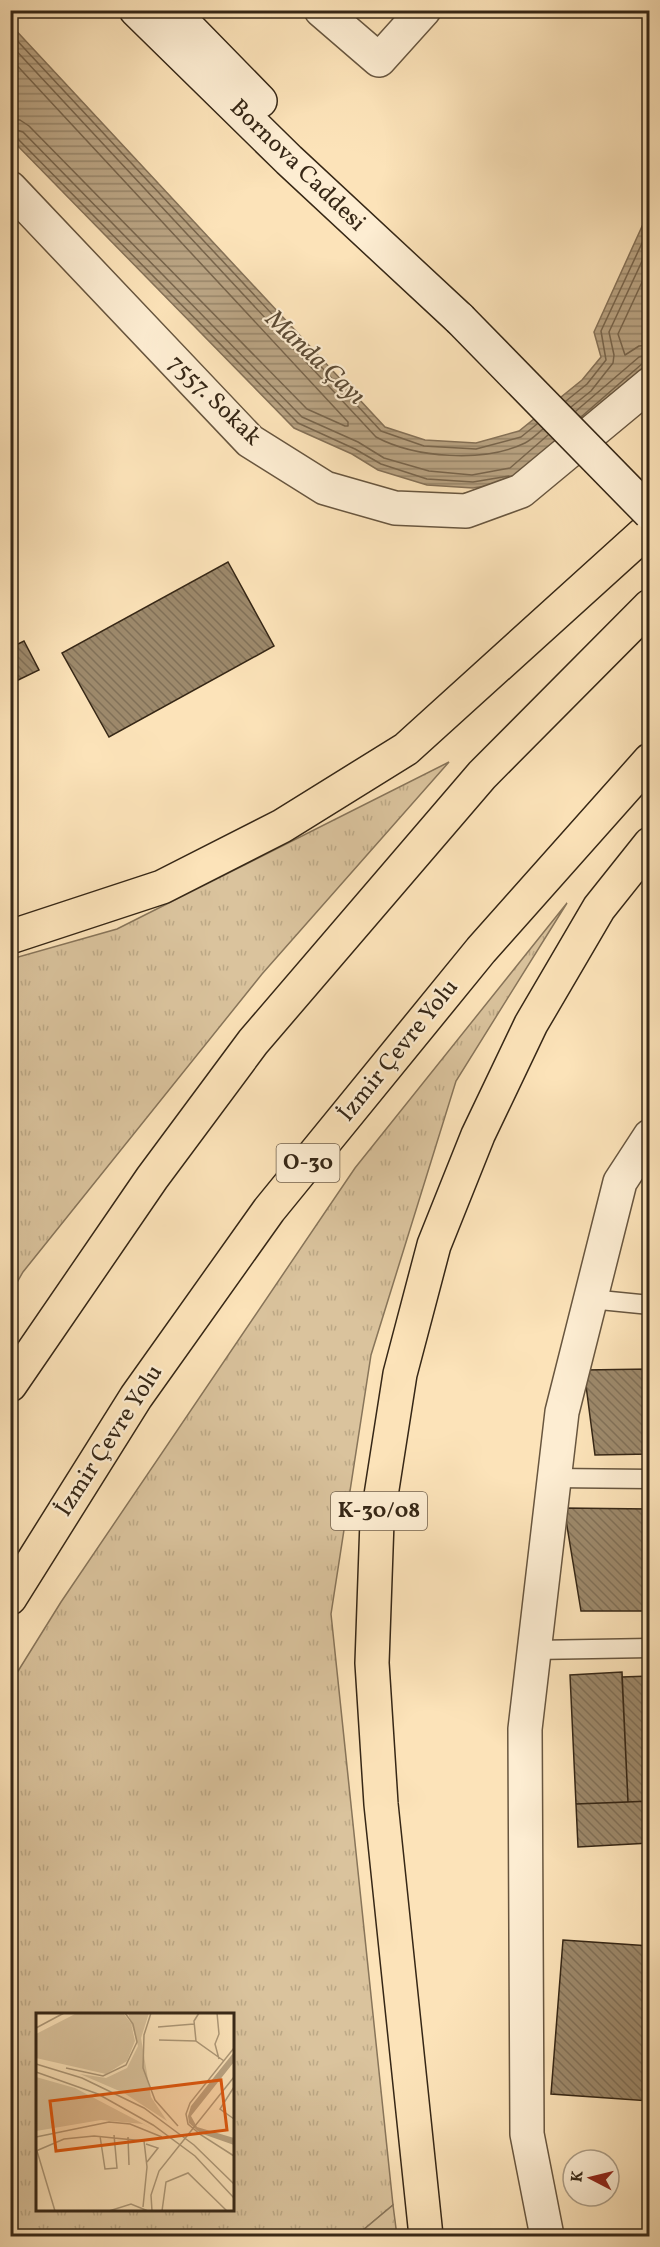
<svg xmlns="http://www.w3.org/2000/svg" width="660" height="2247" font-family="Vollkorn,serif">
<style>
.grass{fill:url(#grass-tufts);stroke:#88755a;stroke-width:1.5;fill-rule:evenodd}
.forest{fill:url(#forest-crowns);stroke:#88755a;stroke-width:1.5}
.water{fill:url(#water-rules);stroke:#857157;stroke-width:1.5}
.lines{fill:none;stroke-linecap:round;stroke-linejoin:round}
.shore{stroke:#78654c;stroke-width:1.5}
.building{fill:url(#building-back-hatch);stroke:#362716;stroke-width:1.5}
.lane-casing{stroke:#68563f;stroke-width:21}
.street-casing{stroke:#68563f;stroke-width:36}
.secondary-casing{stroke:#362716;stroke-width:36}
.highway-casing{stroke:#362716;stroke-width:36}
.lane{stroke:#fdedd2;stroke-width:18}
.street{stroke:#fdedd2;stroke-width:33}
.secondary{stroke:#fdedd2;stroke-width:33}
.highway{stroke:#fce3b9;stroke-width:33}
.secondary-bridge-casing{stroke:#362716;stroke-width:36;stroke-linecap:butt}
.secondary-bridge{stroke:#fdedd2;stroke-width:33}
.labels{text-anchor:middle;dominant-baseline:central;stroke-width:4.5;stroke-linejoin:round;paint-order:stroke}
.shield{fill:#fdedd2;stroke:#72624e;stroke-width:1.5}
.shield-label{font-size:22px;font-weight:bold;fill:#362716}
.street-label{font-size:24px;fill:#362716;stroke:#fdedd2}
.water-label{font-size:26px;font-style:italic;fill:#5d4c36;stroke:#fdedd2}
.inset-road{fill:none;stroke:#ad9878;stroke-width:1.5}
.view{fill:#df560c;fill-opacity:0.15;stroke:#df560c;stroke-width:3}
.inset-edge{fill:none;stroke:#362716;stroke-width:3}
</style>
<defs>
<pattern id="grass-tufts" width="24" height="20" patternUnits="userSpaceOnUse" patternTransform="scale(1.5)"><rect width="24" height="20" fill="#dac39d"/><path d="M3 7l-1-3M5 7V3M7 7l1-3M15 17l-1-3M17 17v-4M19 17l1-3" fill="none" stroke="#bca886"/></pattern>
<pattern id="forest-crowns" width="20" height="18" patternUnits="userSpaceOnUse" patternTransform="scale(1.5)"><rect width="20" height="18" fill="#dac39d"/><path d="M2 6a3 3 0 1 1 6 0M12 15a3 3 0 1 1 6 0" fill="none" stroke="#bca886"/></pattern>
<pattern id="water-rules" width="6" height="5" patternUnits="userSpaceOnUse" patternTransform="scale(1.5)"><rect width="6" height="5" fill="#b9a382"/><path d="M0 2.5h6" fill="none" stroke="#978569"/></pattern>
<pattern id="building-back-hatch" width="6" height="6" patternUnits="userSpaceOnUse" patternTransform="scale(1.5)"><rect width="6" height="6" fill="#9d896b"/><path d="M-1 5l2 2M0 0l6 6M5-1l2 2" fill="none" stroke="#817057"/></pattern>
</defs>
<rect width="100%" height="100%" fill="#fce3b9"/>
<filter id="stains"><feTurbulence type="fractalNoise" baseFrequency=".00333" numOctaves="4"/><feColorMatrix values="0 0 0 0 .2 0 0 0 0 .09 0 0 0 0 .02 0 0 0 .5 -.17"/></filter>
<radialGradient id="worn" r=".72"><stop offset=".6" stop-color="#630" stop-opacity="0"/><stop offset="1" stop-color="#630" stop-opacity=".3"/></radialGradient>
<!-- grass -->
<path class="grass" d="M449 762 262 974 23 1272 11 1293V959L117 929Z
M567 903 456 1081 371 1355 331 1614 393 2205 356 2236H11L10 1684 61 1602 355 1168ZM38 2014H232V2210H38Z"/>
<!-- forest -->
<path class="forest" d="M393 2205 397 2236H356Z"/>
<!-- water -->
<path class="water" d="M10 24 385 427 425 440 476 443 519 431 582 380 601 357 594 332 649 211V365L516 481 473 488 427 485 378 470 352 454 294 428 11 139Z"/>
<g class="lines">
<!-- shore -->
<path class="shore" d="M10 33 381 431 424 446 476 449 521 437 537 424
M10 44 376 437C415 458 484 463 525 443 531 440 537 434 543 429
M10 58 348 422V426H345L307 409 29 126 20 120 10 119
M10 128 23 132 302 417 358 442 384 458 429 471 472 475 510 468 548 435
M10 136 17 138 298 423 355 449 381 464 427 479 473 482 509 476
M650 265 618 334 625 355 639 346 650 345
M566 401 587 384 606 360 601 331 650 226
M571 407 591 391 613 363 614 355 609 332 650 244
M576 411 639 357 650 354
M581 417 643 363 650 361"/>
</g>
<!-- building -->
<path class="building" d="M228 562 274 646 109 737 62 653Z
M24 641 39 670 10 684V648Z
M650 1369V1454L595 1455 584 1370Z
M564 1508 650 1509V1611H581Z
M622 1672 628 1802 576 1804 570 1675Z
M650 1676V1801L628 1802 622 1677Z
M650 1801V1843L578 1847 576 1804Z
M563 1940 650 1946V2101L551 2094Z"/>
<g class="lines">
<defs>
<path id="lane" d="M590 1299 650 1305
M554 1478 650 1479
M534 1650 650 1648"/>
<path id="street" d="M321 10 379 60 424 10
M10 188 250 441 325 488 395 508 466 511 521 491 650 384
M547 2236 527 2134 525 1729 562 1412 620 1182 650 1136"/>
<path id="secondary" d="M136 10 289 160 460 319
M171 10 260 101"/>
<path id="highway" d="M10 937 162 887 282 826 406 749 650 528
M10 1385 152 1178 253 1042 482 775 650 606
M10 1598 136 1397 269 1210 481 950 650 760
M426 2236 381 1804 372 1663 377 1521 400 1374 434 1245 478 1135 531 1024 599 908 650 844"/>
</defs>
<!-- lane casing -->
<use href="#lane" class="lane-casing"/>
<!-- street casing -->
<use href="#street" class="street-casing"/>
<!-- secondary casing -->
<use href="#secondary" class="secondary-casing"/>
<!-- highway casing -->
<use href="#highway" class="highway-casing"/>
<!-- lane -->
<use href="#lane" class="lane"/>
<!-- street -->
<use href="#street" class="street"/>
<!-- secondary -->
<use href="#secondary" class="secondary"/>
<!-- highway -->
<use href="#highway" class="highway"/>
<defs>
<path id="secondary-bridge" d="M460 319 650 513"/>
</defs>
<!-- secondary-bridge casing -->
<use href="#secondary-bridge" class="secondary-bridge-casing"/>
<!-- secondary-bridge -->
<use href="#secondary-bridge" class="secondary-bridge"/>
</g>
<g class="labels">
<!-- shield labels -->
<g class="shield">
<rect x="276.5" y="1144" width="63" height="38" rx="4.5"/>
<rect x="331" y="1492" width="96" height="38" rx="4.5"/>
</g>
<g class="shield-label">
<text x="308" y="1163">O-30</text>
<text x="379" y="1511">K-30/08</text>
</g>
<!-- street labels -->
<g class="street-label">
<text transform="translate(297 166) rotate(44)">Bornova Caddesi</text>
<text transform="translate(214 401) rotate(44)">7557. Sokak</text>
<text transform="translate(399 1051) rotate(-51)">İzmir Çevre Yolu</text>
<text transform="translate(110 1441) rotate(-57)">İzmir Çevre Yolu</text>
</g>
<!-- water labels -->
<g class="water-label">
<text transform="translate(315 358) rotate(43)">Manda Çayı</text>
</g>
</g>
<!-- overview -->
<g transform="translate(36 2013)">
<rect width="198" height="198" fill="#fce3b9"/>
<path d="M41 0H87L95 10 99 28 91 48 70 61 0 45V21ZM92 0H113L105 25 115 84 131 108 88 80 44 61 70 65 91 55 102 33ZM0 64 39 75 121 118 107 111 65 107 0 118Z" fill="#dac39d"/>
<path d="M198 39V49L155 103 161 114 198 125V132L164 120 153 110 152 103 155 93Z" fill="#b9a382"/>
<path class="inset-road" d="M115 0 108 22 107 55 119 87 142 113M163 0 158 8 160 28 188 48M181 0 183 21 179 31 183 46M122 14 158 11M0 15 28 0M123 27 160 28M198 35 154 90 150 101 152 111 165 122 198 143M0 51 46 65 108 95 158 132 198 171M30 55 67 63 90 52 101 29 97 11 89 0M0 59 62 81 117 112 159 143 198 185M198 74 184 96 198 106M64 123 69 156 81 155 78 122M0 124 73 109 94 111 126 124M92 124 93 152M110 131 122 135 111 149M0 138 28 126 58 123 108 128 111 154 107 194M1 138 19 198M73 198 95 191 112 198M116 198 115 182 123 158 198 64M126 198 130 169 152 160 191 198"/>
<path class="view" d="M185 67 191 117 20 138 14 88Z"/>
<rect width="198" height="198" class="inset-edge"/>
</g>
<!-- margin -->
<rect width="660" height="2247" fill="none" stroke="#fce3b9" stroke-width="36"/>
<rect x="12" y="12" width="636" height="2223" fill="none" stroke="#362716" stroke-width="3"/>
<rect x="18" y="18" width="624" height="2211" fill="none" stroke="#362716" stroke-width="1.5"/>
<!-- north arrow -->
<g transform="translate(591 2178) rotate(277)"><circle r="28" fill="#fdedd2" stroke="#ad9e87" stroke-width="1.5"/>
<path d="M0-4.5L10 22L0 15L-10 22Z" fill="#8f2418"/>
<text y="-9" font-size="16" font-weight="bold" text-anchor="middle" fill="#362716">K</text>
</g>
<rect width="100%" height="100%" filter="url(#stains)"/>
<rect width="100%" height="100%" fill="url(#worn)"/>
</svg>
